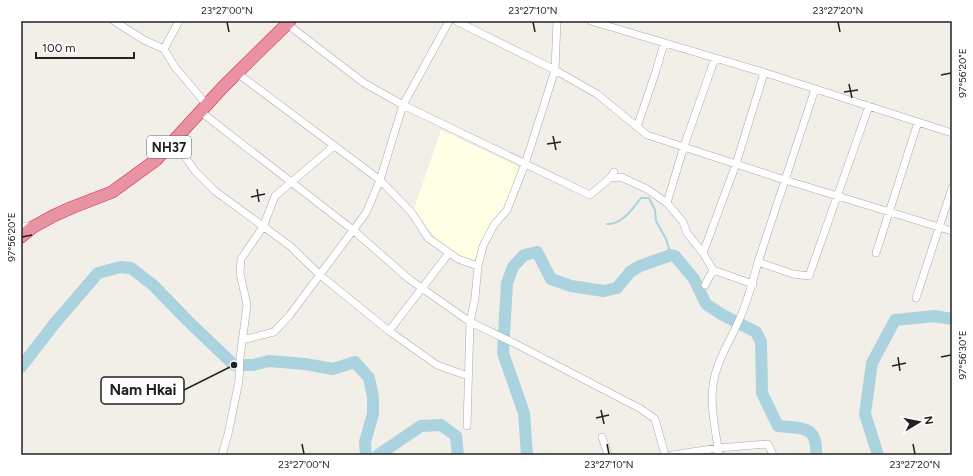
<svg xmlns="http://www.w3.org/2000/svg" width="973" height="476" font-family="Figtree,sans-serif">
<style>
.education{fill:#ffffe5}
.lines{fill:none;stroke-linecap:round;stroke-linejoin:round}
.stream{stroke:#aad3df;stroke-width:2}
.river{stroke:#aad3df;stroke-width:12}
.street-casing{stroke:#a9a9a9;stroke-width:8}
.highway-casing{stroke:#dc2a67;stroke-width:13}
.street{stroke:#fff;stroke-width:7}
.highway{stroke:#e892a2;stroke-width:12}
.ticks{fill:none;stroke:#222;stroke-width:1.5}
.labels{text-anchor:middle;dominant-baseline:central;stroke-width:4;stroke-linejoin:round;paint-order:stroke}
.shield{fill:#fff;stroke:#646464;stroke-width:1}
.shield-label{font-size:13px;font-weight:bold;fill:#222}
.leader{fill:none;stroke:#222;stroke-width:1.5}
.callout-dot{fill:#222;stroke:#fff;stroke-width:1.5}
.callout{fill:#fff;stroke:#222;stroke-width:1.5}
.callout-label{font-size:15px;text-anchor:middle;font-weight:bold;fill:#222}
.neatline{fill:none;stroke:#222;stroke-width:1.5}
.ticks-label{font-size:10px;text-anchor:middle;fill:#222}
</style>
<rect width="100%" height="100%" fill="#f2efe9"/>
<!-- education -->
<path class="education" d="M441 130 521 168 510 199 490 224 474 260 458 257 437 240 414 209Z"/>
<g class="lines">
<!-- stream -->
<path class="stream" d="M607 224C622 225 633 208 641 198H649L655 210 656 221 666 239 671 255"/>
<!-- river -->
<path class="river" d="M21 367 55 323 98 273 120 267 131 268 153 285 188 321 234 365H253L269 361 305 364 333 369 355 362 369 378 373 397V414L365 442 366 455
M378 455 421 426 441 425 456 436 458 455
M527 455 524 413 503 353 507 283 513 267 524 255 537 252 551 279 571 286 604 291 617 288 630 272 640 266 671 255 675 256 694 279 706 304 721 314 756 332 761 342 762 393 778 426C801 429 818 424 816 455
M878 455 865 414 872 363 895 320 934 316 952 319"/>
<defs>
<path id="street" d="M114 21 144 40 164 49 175 67 207 105
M456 21 555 70 597 94 647 135 785 180 952 231
M591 21 769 74 952 133
M287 24 364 83 403 105 590 195 610 178 614 172
M164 49 179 21
M237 73 380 180 412 213 428 238 458 259 478 266
M201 112 353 230 409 279 470 322 512 342 641 409 655 419 665 455
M637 127 656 71 664 43
M174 141 195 171 215 191 290 246 320 275 389 331 437 365 468 376
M610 178 621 177 647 189 667 203 683 222 687 233 703 253 713 270 753 284
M667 203 684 146 715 58
M21 227 28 226 33 227
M703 253 736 164 764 73
M876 253 918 122
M758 262 793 274 809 276 869 106
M705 285 713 270
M916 298 952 188
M389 331 449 253
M242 340 274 332 289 316 366 213 380 180 403 105 449 21
M467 426 470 322 475 298 478 266 483 246 494 225 507 210 525 164 544 105 555 70 557 21
M602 437 608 455
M222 455 228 434 239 381 240 358 247 305 240 273 241 259 263 227 275 196 334 146
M672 455 718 448 768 444 773 455
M719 455C716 432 710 409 713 385 716 361 731 340 740 318 748 300 753 281 758 262L815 89"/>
<path id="highway" d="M21 237 33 227 53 216 73 207 112 192 156 160 223 87 290 21"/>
</defs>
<!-- street casing -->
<use href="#street" class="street-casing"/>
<!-- highway casing -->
<use href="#highway" class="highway-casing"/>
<!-- street -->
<use href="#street" class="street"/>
<!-- highway -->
<use href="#highway" class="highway"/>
</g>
<!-- ticks -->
<path class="ticks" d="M227 22 229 32M533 22 535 32M838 22 840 32M941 75 951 73M849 84 852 98M844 92 858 90M553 136 556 150M547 144 561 142M257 189 259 202M251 197 265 194M22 237 32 235M898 357 900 371M941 357 951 355M892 366 906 363M601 410 604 424M596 418 609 415M302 444 304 454M607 444 609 454M913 444 915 454"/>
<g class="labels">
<!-- shield labels -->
<rect class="shield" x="147" y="136" width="44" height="22" rx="3"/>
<g class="shield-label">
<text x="169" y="147">NH37</text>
</g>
</g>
<!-- callouts -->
<path class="leader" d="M234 365L184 390"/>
<circle class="callout-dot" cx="234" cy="365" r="4"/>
<rect class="callout" x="101" y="377" width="83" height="27" rx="4"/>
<g class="callout-label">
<text x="143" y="395">Nam Hkai</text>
</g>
<!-- border -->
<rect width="973" height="476" fill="none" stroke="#ffffff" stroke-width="44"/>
<!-- north arrow -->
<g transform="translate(919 422) rotate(80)" stroke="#ffffff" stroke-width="3" paint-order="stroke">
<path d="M0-3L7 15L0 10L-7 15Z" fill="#222222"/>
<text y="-6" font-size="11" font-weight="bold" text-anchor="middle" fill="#222222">N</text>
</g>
<!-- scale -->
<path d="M36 52v6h98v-6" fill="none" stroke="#222222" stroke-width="2"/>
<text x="42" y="52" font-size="12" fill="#222222" stroke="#ffffff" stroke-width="3" paint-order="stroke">100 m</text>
<rect x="22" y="22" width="929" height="432" class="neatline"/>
<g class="ticks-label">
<text x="227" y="14">23°27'00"N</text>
<text x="533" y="14">23°27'10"N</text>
<text x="838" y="14">23°27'20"N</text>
<text transform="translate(962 73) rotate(-90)" y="4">97°56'20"E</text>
<text transform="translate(11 237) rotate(-90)" y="4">97°56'20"E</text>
<text transform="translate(962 355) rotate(-90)" y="4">97°56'30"E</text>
<text x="304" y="468">23°27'00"N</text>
<text x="609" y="468">23°27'10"N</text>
<text x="915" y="468">23°27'20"N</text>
</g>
</svg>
